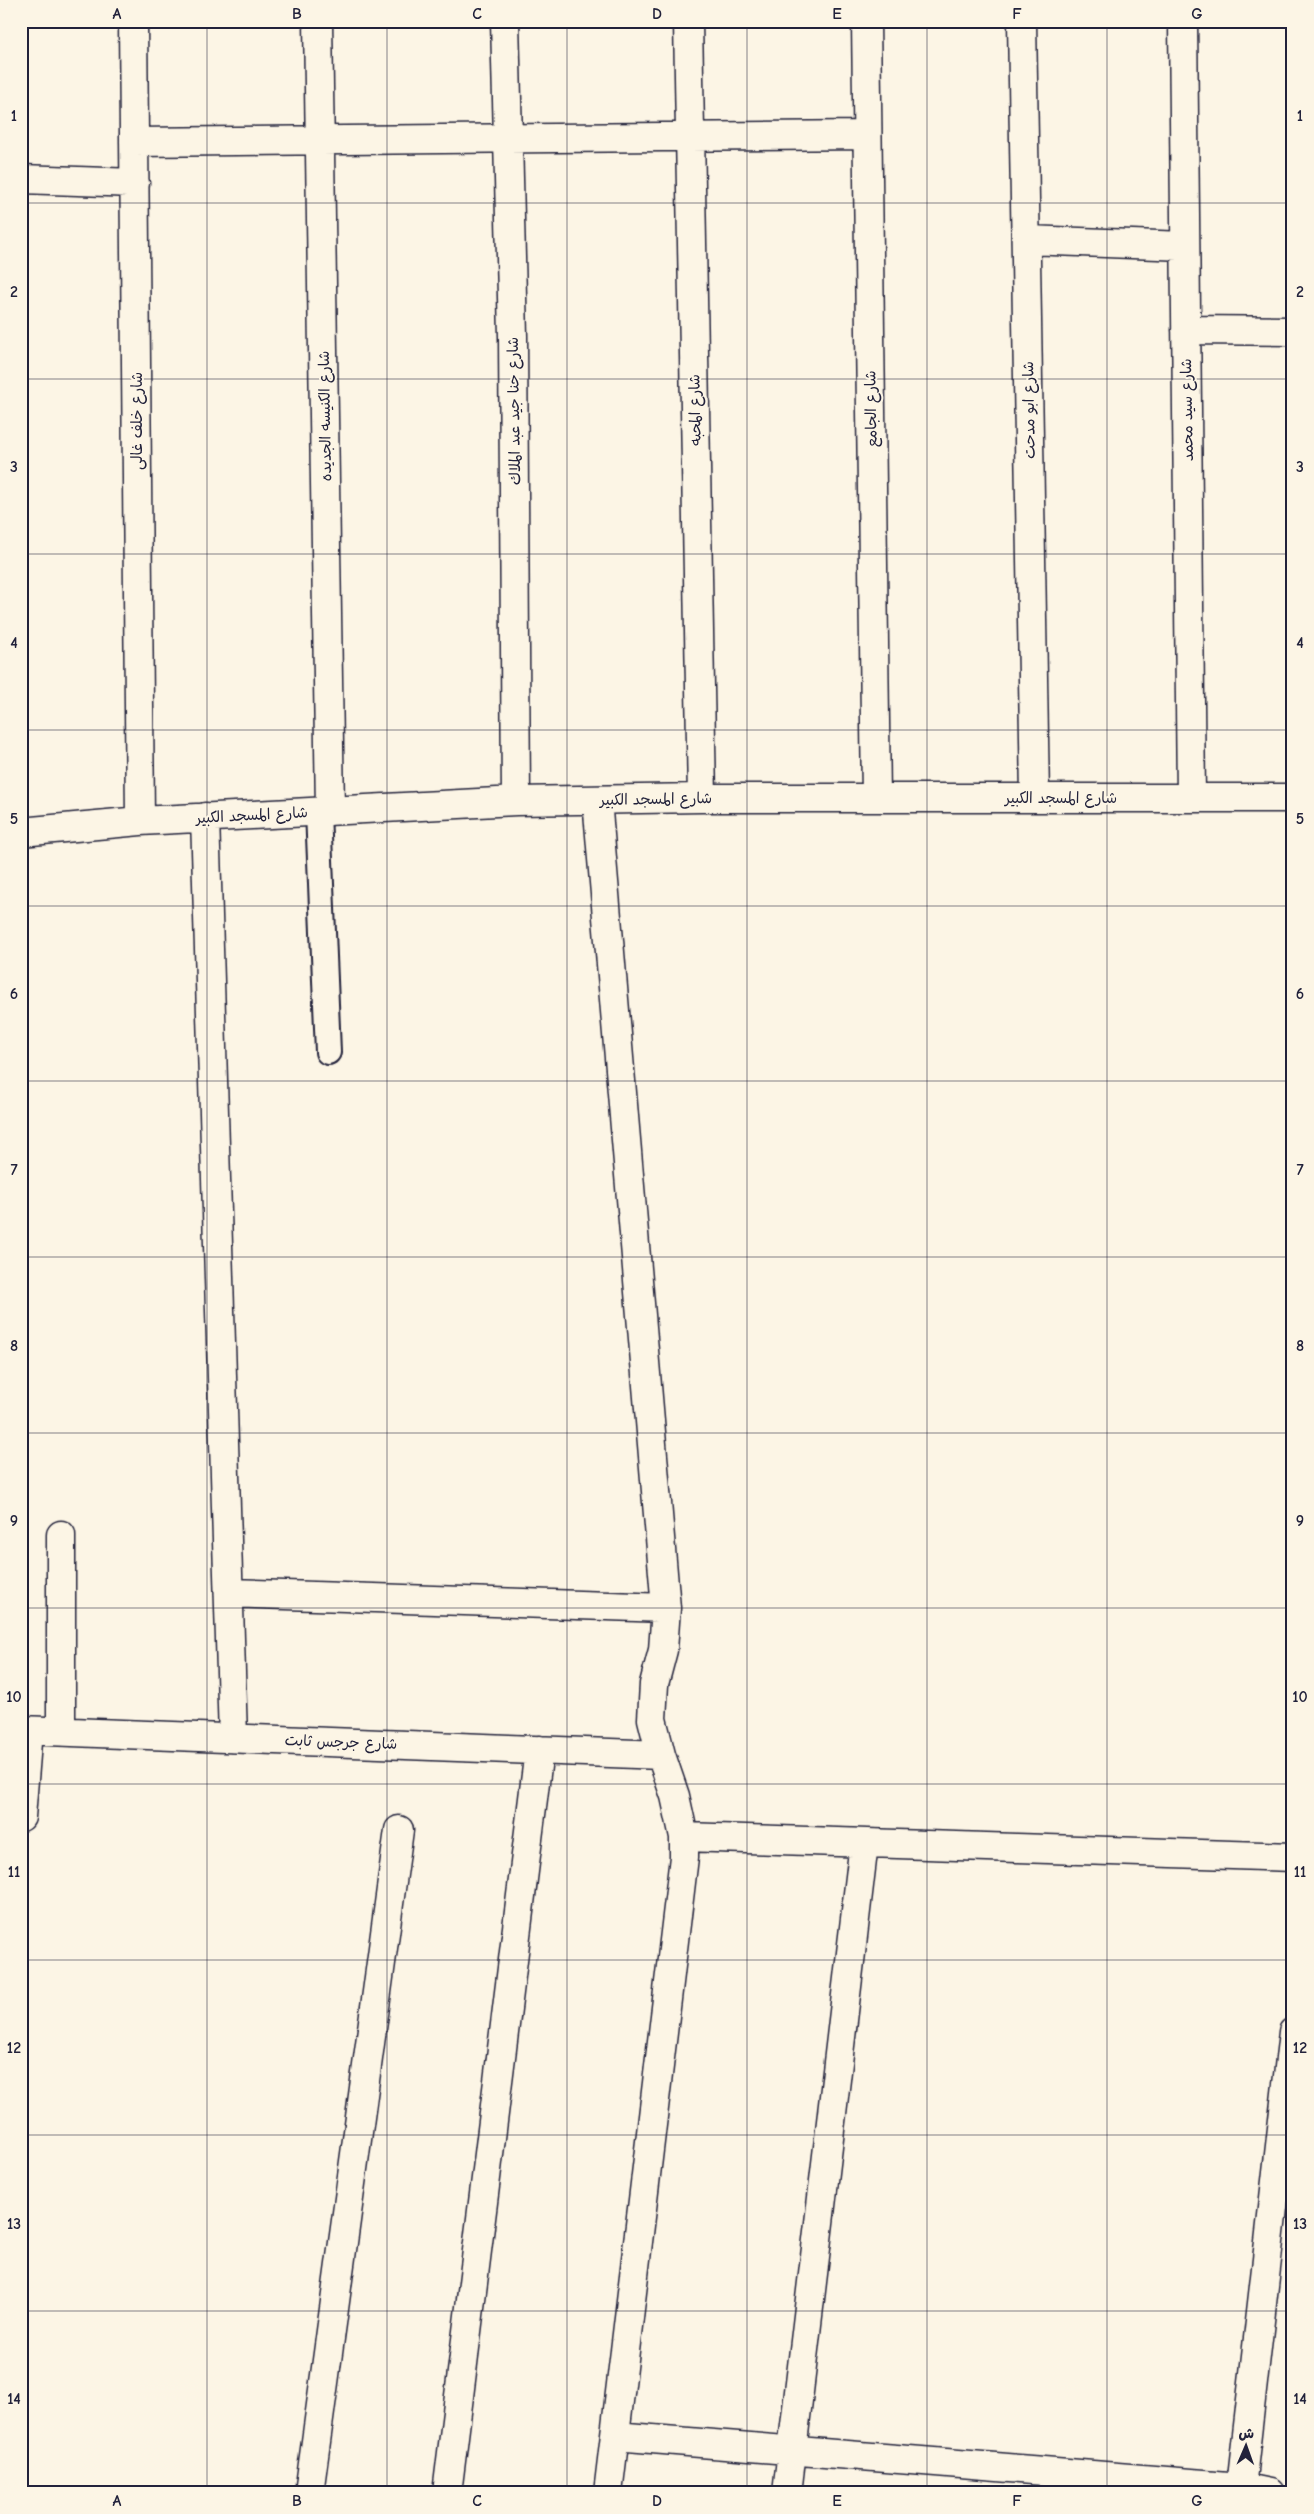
<svg xmlns="http://www.w3.org/2000/svg" width="1314" height="2514" font-family="'Comic Neue','Playpen Sans Arabic',sans-serif">
<style>
.lines{fill:none;stroke-linecap:round;stroke-linejoin:round}
.lane-casing{stroke:#22223b;stroke-width:28}
.street-casing{stroke:#22223b;stroke-width:31}
.lane{stroke:#fcf5e5;stroke-width:24}
.street{stroke:#fcf5e5;stroke-width:28}
.grid{fill:none;stroke:#22223b;stroke-width:1;stroke-opacity:0.55}
.labels{text-anchor:middle;dominant-baseline:central;stroke-width:4;stroke-linejoin:round;paint-order:stroke}
.street-label{font-size:15px;fill:#22223b;stroke:#fcf5e5}
.neatline{fill:none;stroke:#22223b;stroke-width:2}
.grid-label{font-size:16px;text-anchor:middle;font-weight:bold;fill:#22223b}
</style>
<rect width="100%" height="100%" fill="#fcf5e5"/>
<filter id="ink" filterUnits="userSpaceOnUse"><feTurbulence type="fractalNoise" baseFrequency=".02" numOctaves="2"/><feDisplacementMap in="SourceGraphic" scale="10" xChannelSelector="R" yChannelSelector="G"/><feConvolveMatrix kernelMatrix="1 2 1 2 8 2 1 2 1" color-interpolation-filters="sRGB"/></filter>
<g filter="url(#ink)">
<g class="lines">
<defs>
<path id="lane" d="M318 812 328 1052"/>
<path id="street" d="M133 21 140 821
M318 21 330 811
M505 21 513 336 516 801
M688 21 702 798
M866 21 876 798
M1022 21 1035 798
M1183 21 1191 798
M134 142 867 135
M21 179 135 183
M1027 240 1185 246
M1186 330 1293 331
M597 800 666 1608 663 1650 654 1684 652 1719 661 1755 675 1796 684 1837V1857L608 2493
M205 817 233 1738
M21 832 140 821 516 801 702 798H1293
M229 1593 666 1608
M21 1730 661 1755
M61 1731V1535
M21 1817 28 1730
M684 1837 1293 1857
M615 2436 1241 2487 1270 2493
M1241 2487 1293 2032
M309 2493 399 1830
M447 2493 539 1750
M787 2493 864 1843"/>
</defs>
<!-- lane casing -->
<use href="#lane" class="lane-casing"/>
<!-- street casing -->
<use href="#street" class="street-casing"/>
<!-- lane -->
<use href="#lane" class="lane"/>
<!-- street -->
<use href="#street" class="street"/>
</g>
</g>
<!-- grid -->
<path class="grid" d="M207 21V2493M387 21V2493M567 21V2493M747 21V2493M927 21V2493M1107 21V2493M21 203H1293M21 379H1293M21 554H1293M21 730H1293M21 906H1293M21 1081H1293M21 1257H1293M21 1433H1293M21 1608H1293M21 1784H1293M21 1960H1293M21 2135H1293M21 2311H1293"/>
<g class="labels">
<!-- street labels -->
<g class="street-label">
<text transform="translate(871 409) rotate(-91)">شارع الجامع</text>
<text transform="translate(695 410) rotate(-91)">شارع المحبه</text>
<text transform="translate(1029 410) rotate(-91)">شارع ابو مدحت</text>
<text transform="translate(1187 410) rotate(-91)">شارع سيد محمد</text>
<text transform="translate(514 411) rotate(-91)">شارع حنا جيد عبد الملاك</text>
<text transform="translate(325 416) rotate(-91)">شارع الكنيسه الجديده</text>
<text transform="translate(137 421) rotate(-90)">شارع خلف غالى</text>
<text x="1061" y="798">شارع المسجد الكبير</text>
<text transform="translate(656 799) rotate(-1)">شارع المسجد الكبير</text>
<text transform="translate(252 815) rotate(-3)">شارع المسجد الكبير</text>
<text transform="translate(341 1742) rotate(2)">شارع جرجس ثابت</text>
</g>
</g>
<!-- margin -->
<rect width="1314" height="2514" fill="none" stroke="#fcf5e5" stroke-width="55"/>
<!-- north arrow -->
<g transform="translate(1246 2446) rotate(2)" stroke="#fcf5e5" stroke-width="4" paint-order="stroke">
<path d="M0-4L9 19L0 12L-9 19Z" fill="#22223b"/>
<text y="-8" font-size="14" font-weight="bold" text-anchor="middle" fill="#22223b">ش</text>
</g>
<rect x="28" y="28" width="1258" height="2458" class="neatline"/>
<g class="grid-label">
<text x="117" y="19">A</text>
<text x="297" y="19">B</text>
<text x="477" y="19">C</text>
<text x="657" y="19">D</text>
<text x="837" y="19">E</text>
<text x="1017" y="19">F</text>
<text x="1197" y="19">G</text>
<text x="14" y="121">1</text>
<text x="1300" y="121">1</text>
<text x="14" y="297">2</text>
<text x="1300" y="297">2</text>
<text x="14" y="472">3</text>
<text x="1300" y="472">3</text>
<text x="14" y="648">4</text>
<text x="1300" y="648">4</text>
<text x="14" y="824">5</text>
<text x="1300" y="824">5</text>
<text x="14" y="999">6</text>
<text x="1300" y="999">6</text>
<text x="14" y="1175">7</text>
<text x="1300" y="1175">7</text>
<text x="14" y="1351">8</text>
<text x="1300" y="1351">8</text>
<text x="14" y="1526">9</text>
<text x="1300" y="1526">9</text>
<text x="14" y="1702">10</text>
<text x="1300" y="1702">10</text>
<text x="14" y="1877">11</text>
<text x="1300" y="1877">11</text>
<text x="14" y="2053">12</text>
<text x="1300" y="2053">12</text>
<text x="14" y="2229">13</text>
<text x="1300" y="2229">13</text>
<text x="14" y="2404">14</text>
<text x="1300" y="2404">14</text>
<text x="117" y="2506">A</text>
<text x="297" y="2506">B</text>
<text x="477" y="2506">C</text>
<text x="657" y="2506">D</text>
<text x="837" y="2506">E</text>
<text x="1017" y="2506">F</text>
<text x="1197" y="2506">G</text>
</g>
</svg>
